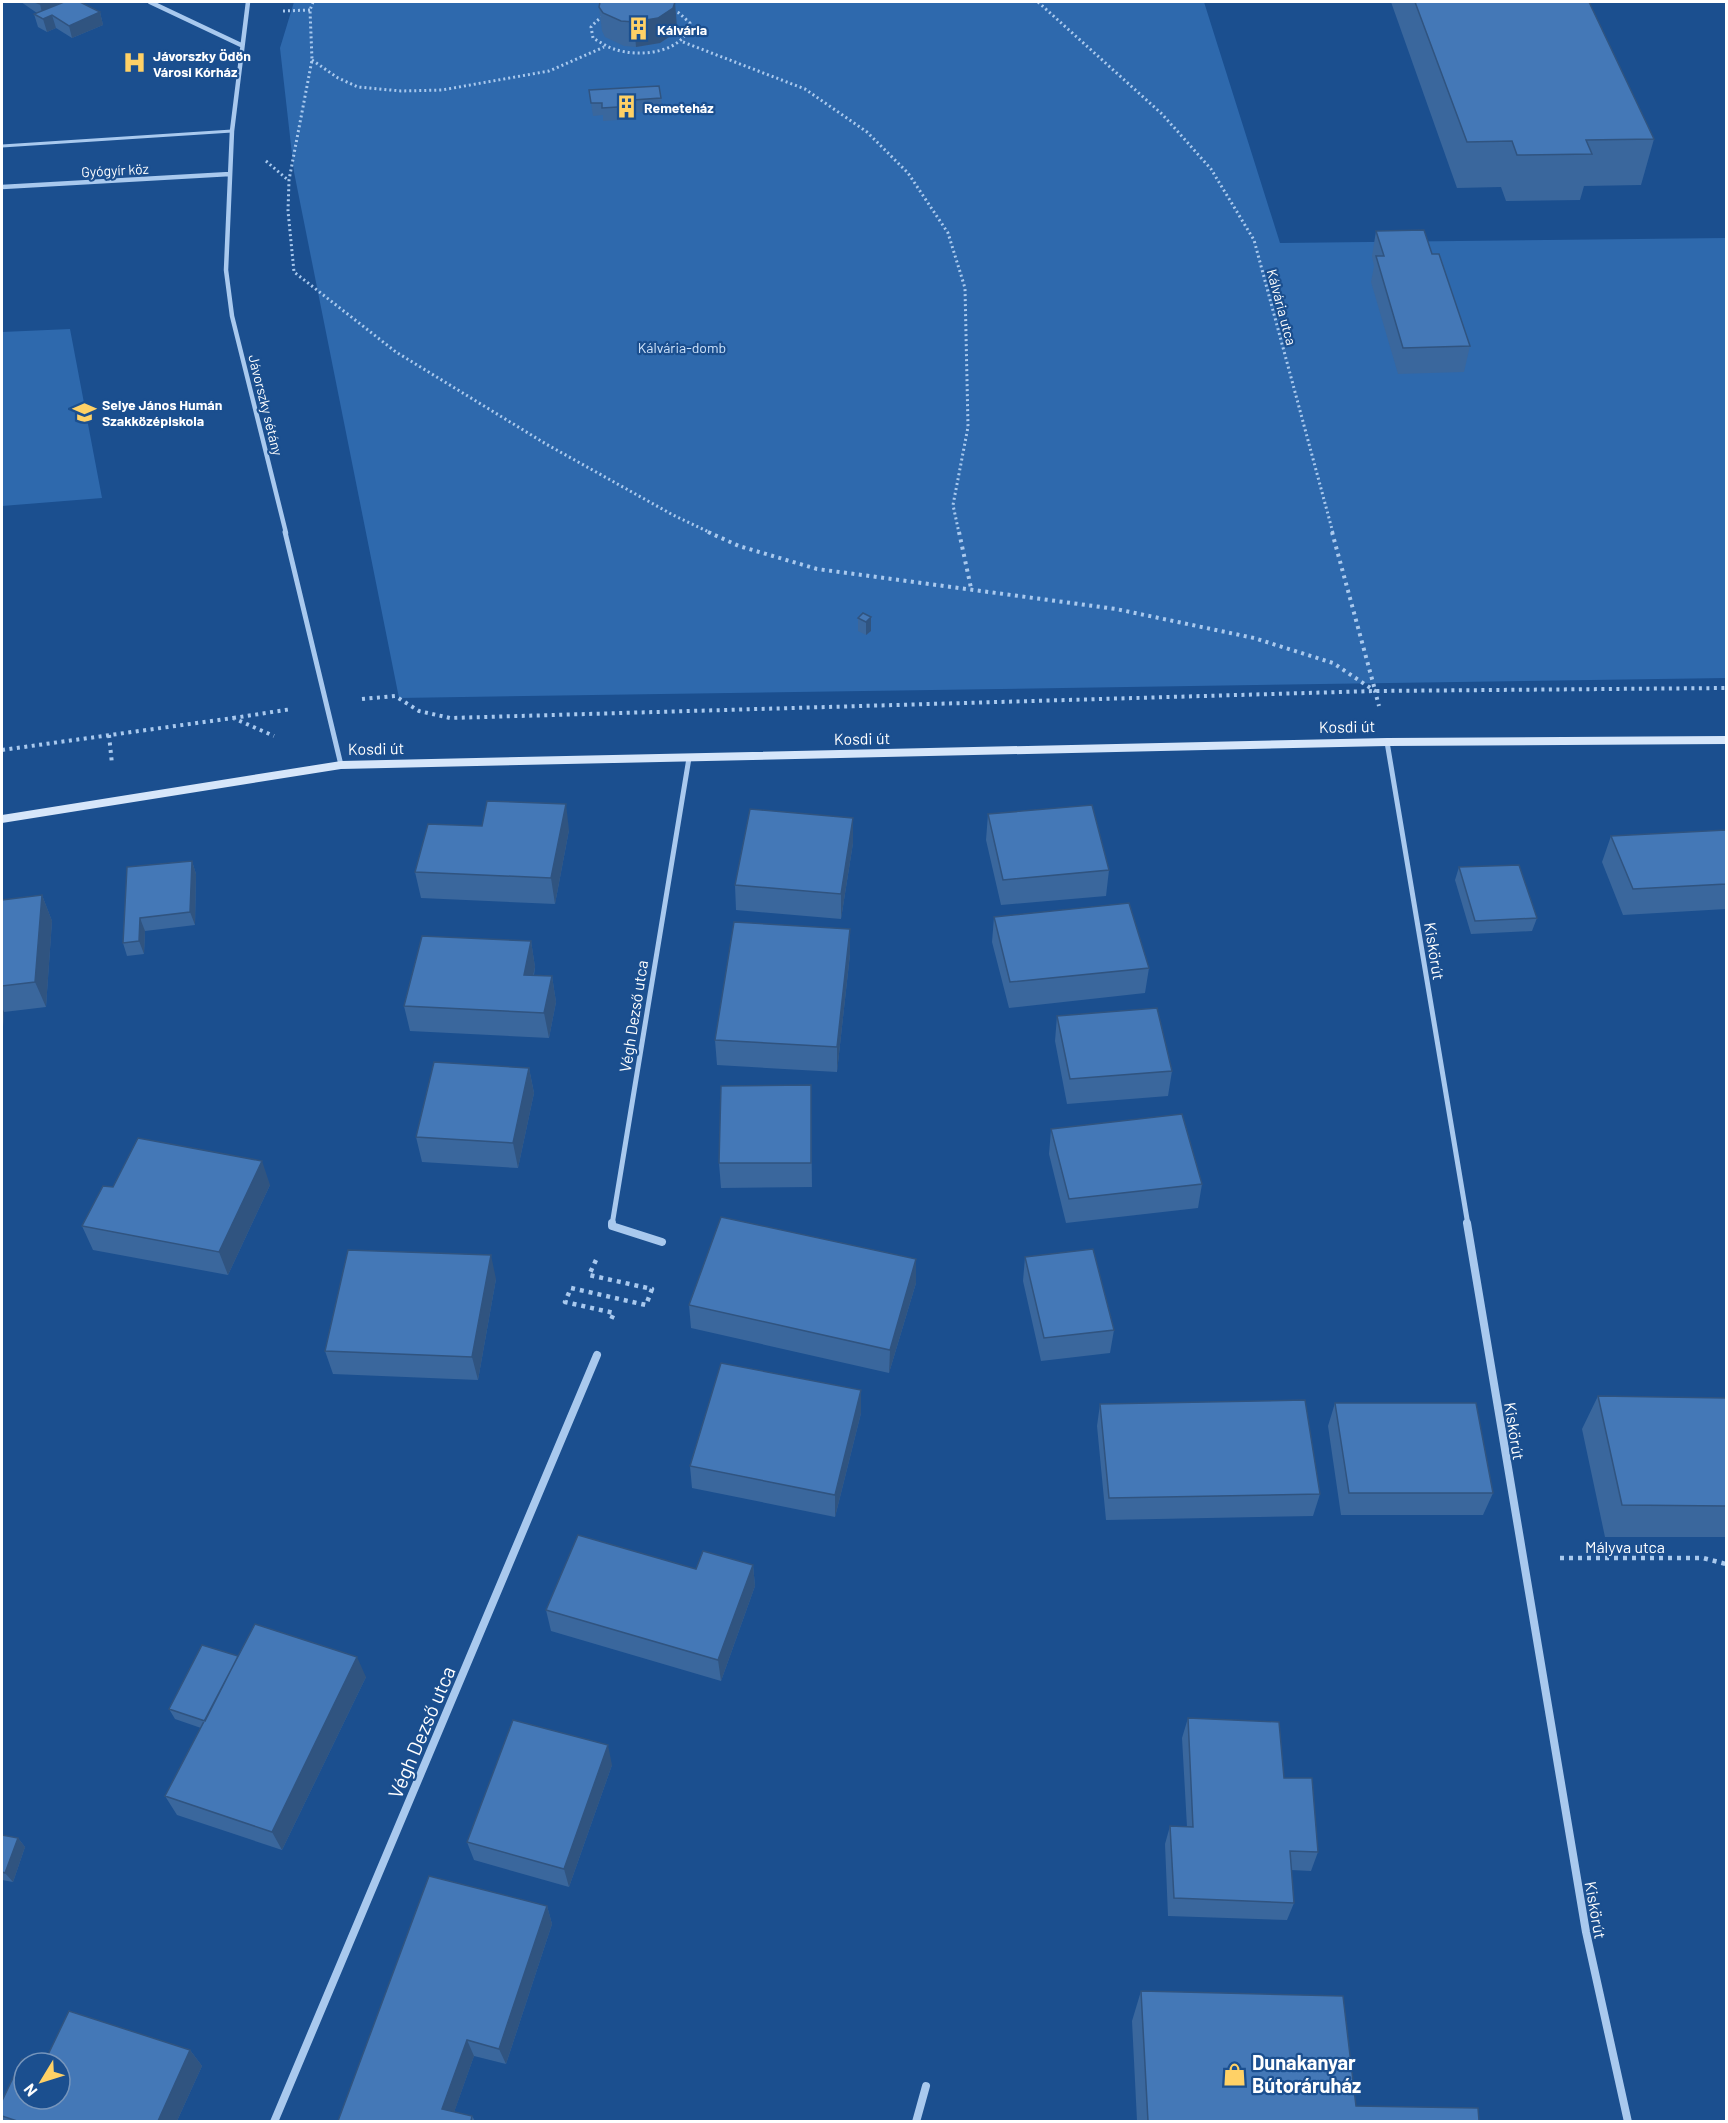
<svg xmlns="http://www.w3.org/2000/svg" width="1728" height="2123" font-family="Barlow,sans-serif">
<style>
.green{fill:#2e69ad}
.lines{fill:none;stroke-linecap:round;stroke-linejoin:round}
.path-far2{stroke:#a9c9ee;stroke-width:3;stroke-dasharray:2 3;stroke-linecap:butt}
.path-far1{stroke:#a9c9ee;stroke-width:4;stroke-dasharray:3 4.5;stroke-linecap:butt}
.path{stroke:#a9c9ee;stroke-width:4.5;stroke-dasharray:4 5;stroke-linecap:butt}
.lane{stroke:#a9c9ee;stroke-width:3}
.street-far2{stroke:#a9c9ee;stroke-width:4.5}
.street-far1{stroke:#a9c9ee;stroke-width:5}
.street{stroke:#a9c9ee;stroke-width:8}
.secondary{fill:#d6e6fa;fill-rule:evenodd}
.wall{fill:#3a679d}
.shaded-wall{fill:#305480}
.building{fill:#4478b7;stroke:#305480;stroke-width:1.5}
.labels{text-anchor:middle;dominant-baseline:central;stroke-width:4.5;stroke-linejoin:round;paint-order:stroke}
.far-poi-label{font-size:14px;font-weight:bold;fill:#fff;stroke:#1b4f8f;text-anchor:start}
.far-street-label{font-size:14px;fill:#fff;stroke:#1b4f8f}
.far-park-label{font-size:14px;fill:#cfe3fa;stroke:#1b4f8f}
.street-label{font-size:16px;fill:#fff;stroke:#1b4f8f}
.near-street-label{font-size:20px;fill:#fff;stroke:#1b4f8f}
.near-poi-label{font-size:20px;font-weight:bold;fill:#fff;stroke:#1b4f8f;text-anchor:start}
</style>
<rect width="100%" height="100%" fill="#1b4f8f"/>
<!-- green -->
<path class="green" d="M294 2H1204L1280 243 1726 238V678L399 698 294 172 280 48Z
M70 329 102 498 2 506V332Z"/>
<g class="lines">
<!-- path-far2 -->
<path class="path-far2" d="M313 2 310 10 312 60 289 180 288 211 294 272 396 352 546 444 673 515 711 533
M1038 2 1162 114 1211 169 1254 240 1333 533
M654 4 679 13 690 23C685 53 639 58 614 49 607 47 600 42 593 38L591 27C608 7 629 5 654 4Z
M283 11 310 10
M683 42 805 89 867 132 908 173 948 233 965 288 968 427 953 505 959 533
M312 60 338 78 358 87 401 91 442 90 549 71 604 47
M266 161 288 180"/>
<!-- path-far1 -->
<path class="path-far1" d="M708 532 739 546 817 569 1116 609 1254 638 1333 663 1375 691 1379 706
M959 532 971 588
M1332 532 1375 690
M362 699 395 696 419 711 450 718 1375 691 1726 688
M233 718 292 709
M109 735 112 764
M2 750 233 718 274 736"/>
<!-- path -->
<path class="path" d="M596 1260 589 1275 652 1289 646 1305 571 1288 565 1302 614 1313 610 1322
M1560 1558H1703L1726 1564"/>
<!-- lane -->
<path class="lane" d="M2 146 232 131"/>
<!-- street-far2 -->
<path class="street-far2" d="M150 2 241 45
M248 2 232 131 226 270 232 316 286 533
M2 187 230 174"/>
<!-- street-far1 -->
<path class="street-far1" d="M285 532 341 765
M1387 742 1468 1225
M612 1225 689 758"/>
<!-- street -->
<path class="street" d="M612 1223V1226L662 1242
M1467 1223 1586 1932 1628 2122
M274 2122 597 1355
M916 2122 926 2086"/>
<!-- secondary -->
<path class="secondary" d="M1726 736V744L1387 746 341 769 2 823V815L341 761 1387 738Z"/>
</g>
<!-- wall -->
<path class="wall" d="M21 2H80L100 12 103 25 72 38 56 28 47 32 38 27 34 14 37 13Z
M1391 2H1589L1654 139 1641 185 1584 186 1580 200 1506 201 1501 187 1457 188Z
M599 7 677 27 675 33 660 43 636 47 624 46 605 37 602 31Z
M589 90 661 98 662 111 634 113 635 119 603 121V115L593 116Z
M1376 231 1432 254 1470 346 1464 372 1398 374 1371 282 1374 266 1372 256Z
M871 617V631L866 635 858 631V618Z
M988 814 1109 870 1106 896 1001 905 986 840Z
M569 830 555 904 421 898 415 872Z
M1726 830V909L1623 915 1602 862 1611 836Z
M853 843 841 919 736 910 735 885Z
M192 861 196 874 195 925 145 931 144 954 127 956 123 943 127 867Z
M1459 867 1537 918 1532 931 1471 934 1455 880Z
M42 895 52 921 46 1007 4 1012 3 1027H2V900Z
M994 917 1149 968 1145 993 1009 1008 992 942Z
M531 941 535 967 534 975 552 976 556 1002 549 1038 410 1031 404 1006Z
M850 954 837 1072 717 1065 715 1040Z
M1057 1016 1172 1071 1168 1096 1067 1104 1055 1041Z
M529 1068 534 1093 518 1168 422 1162 416 1137Z
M811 1110 812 1187 721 1188 719 1163Z
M1051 1129 1202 1184 1198 1208 1066 1223 1049 1154Z
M270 1185 228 1275 93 1250 82 1226 113 1187Z
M1025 1257 1114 1330 1110 1353 1041 1361 1023 1281Z
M916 1259V1283L889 1373 691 1328 689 1305Z
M496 1279 478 1380 333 1374 325 1351Z
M861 1390V1413L835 1517 692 1488 690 1466Z
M1598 1396 1726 1398V1537H1605L1582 1429Z
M1335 1403 1493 1493 1483 1515H1341L1328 1426Z
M1100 1404 1320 1494 1313 1516 1106 1520 1097 1426Z
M753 1565 755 1586 721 1681 551 1631 546 1610 696 1569Z
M238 1656 366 1677 282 1850 177 1815 165 1796 201 1728 175 1719 169 1709Z
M1188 1718 1284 1778 1318 1852 1311 1871 1291 1870 1294 1903 1287 1920 1168 1916 1165 1844 1170 1826 1187 1827 1182 1738Z
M612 1765 569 1887 474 1860 467 1842Z
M2 1835 18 1838 25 1847 13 1882 2 1880Z
M547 1906 552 1924 506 2064 474 2056 454 2112 472 2116 475 2121H338Z
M1141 1991 1356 2106 1479 2121H1137L1132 2021Z
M190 2050 202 2066 177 2121H3L2 2120V2101L24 2099Z"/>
<!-- shaded-wall -->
<path class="shaded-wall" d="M47 2H69L43 17 40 4Z
M675 2 677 27 675 33 660 43 636 47 634 22Z
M100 12 103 25 72 38 69 26Z
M52 15 56 28 47 32 43 19Z
M871 617V631L866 635V622Z
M566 804 569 830 555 904 551 878Z
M853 818V843L841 919V894Z
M192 861 196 874 195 925 190 912Z
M42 895 52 921 46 1007 35 982Z
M140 918 145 931 144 954 139 941Z
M850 929V954L837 1072V1047Z
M531 941 535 967 528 1000 524 975Z
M552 976 556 1002 549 1038 544 1013Z
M2 1007 4 1012 3 1027 2 1024Z
M529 1068 534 1093 518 1168 513 1143Z
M262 1161 270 1185 228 1275 219 1252Z
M491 1255 496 1279 478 1380 472 1357Z
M916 1259V1283L889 1373 890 1350Z
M861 1390V1413L835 1517V1495Z
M753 1565 755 1586 721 1681 718 1660Z
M357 1657 366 1677 282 1850 272 1832Z
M608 1745 612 1765 569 1887 564 1869Z
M18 1838 25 1847 13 1882 5 1873Z
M547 1906 552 1924 506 2064 499 2049Z
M467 2040 474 2056 451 2121 442 2109Z
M190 2050 202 2066 177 2121H158Z"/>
<!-- building -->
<path class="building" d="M35 2H47L40 4Z
M64 2H80L100 12 69 26 52 15 43 19 34 14Z
M600 2H675L673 8 658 18 634 22 621 21 603 13 599 7Z
M1415 2H1589L1654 139 1586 140 1592 154 1517 155 1512 141 1467 142Z
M659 86 661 98 633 100 634 106 602 108V103H591L589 90Z
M1424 230 1432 254H1439L1470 346 1403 348 1376 256H1384L1376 231Z
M863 613 871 617 866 622 858 618Z
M487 801 566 804 551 878 415 872 428 824 482 826Z
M1092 805 1109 870 1003 880 988 814Z
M750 809 853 818 841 894 735 885Z
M1726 830V884L1633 889 1611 836Z
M192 861 190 912 140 918 139 941 123 943 127 867Z
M1519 865 1537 918 1475 921 1459 867Z
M42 895 35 982 2 986V900Z
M1129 903 1149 968 1010 982 994 917Z
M734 922 850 929 837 1047 715 1040Z
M422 936 531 941 524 975 552 976 544 1013 404 1006Z
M1157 1008 1172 1071 1070 1079 1057 1016Z
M434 1062 529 1068 513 1143 416 1137Z
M811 1085V1163H719L721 1086Z
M1182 1114 1202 1184 1069 1199 1051 1129Z
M138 1138 262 1161 219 1252 82 1226 103 1186 113 1187Z
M721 1217 916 1259 890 1350 689 1305Z
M1093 1249 1114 1330 1044 1338 1025 1257Z
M348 1250 491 1255 472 1357 325 1351Z
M721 1363 861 1390 835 1495 690 1466Z
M1598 1396 1726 1398V1506L1622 1505Z
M1305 1400 1320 1494 1109 1498 1100 1404Z
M1335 1403H1476L1493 1493H1349Z
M578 1535 696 1569 703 1551 753 1565 718 1660 546 1610Z
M255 1624 357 1657 272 1832 165 1796Z
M202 1645 238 1656 205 1721 169 1709Z
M1188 1718 1279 1722 1284 1778H1312L1318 1852 1290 1851 1294 1903 1174 1898 1170 1826 1193 1827Z
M513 1720 608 1745 564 1869 467 1842Z
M2 1835 18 1838 5 1873 2 1872Z
M429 1876 547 1906 499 2049 467 2040 442 2109 472 2116 471 2121H338Z
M1141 1991 1343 1996 1356 2106 1478 2108 1479 2121H1148Z
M69 2011 190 2050 158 2121H16H17L2 2116V2101L22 2059 36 2063H24V2099H60V2063H44Z"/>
<!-- icons -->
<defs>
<symbol id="building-bare" viewBox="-9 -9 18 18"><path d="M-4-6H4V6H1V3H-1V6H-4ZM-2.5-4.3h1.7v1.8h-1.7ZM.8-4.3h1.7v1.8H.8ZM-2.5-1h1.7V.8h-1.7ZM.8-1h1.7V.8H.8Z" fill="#ffd166" stroke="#1b4f8f" stroke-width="2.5" paint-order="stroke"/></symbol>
<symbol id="hospital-bare" viewBox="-9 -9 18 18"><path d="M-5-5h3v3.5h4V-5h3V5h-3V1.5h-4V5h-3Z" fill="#ffd166" stroke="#1b4f8f" stroke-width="2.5" paint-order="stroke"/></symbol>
<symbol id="school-bare" viewBox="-9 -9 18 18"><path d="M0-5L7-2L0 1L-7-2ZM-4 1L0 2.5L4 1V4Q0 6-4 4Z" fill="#ffd166" stroke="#1b4f8f" stroke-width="2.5" paint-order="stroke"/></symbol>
<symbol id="shop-bare" viewBox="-9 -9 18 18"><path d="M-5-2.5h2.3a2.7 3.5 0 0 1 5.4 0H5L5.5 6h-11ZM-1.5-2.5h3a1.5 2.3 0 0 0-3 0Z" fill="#ffd166" stroke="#1b4f8f" stroke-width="2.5" paint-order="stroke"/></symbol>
</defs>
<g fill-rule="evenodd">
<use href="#building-bare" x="622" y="12" width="33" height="33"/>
<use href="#hospital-bare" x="118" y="46" width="33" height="33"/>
<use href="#building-bare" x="610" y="90" width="33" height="33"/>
<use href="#school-bare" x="68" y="396" width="33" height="33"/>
<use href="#shop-bare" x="1218" y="2058" width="33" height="33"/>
</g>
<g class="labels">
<!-- far-poi labels -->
<g class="far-poi-label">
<text x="657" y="29">Kálvária</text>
<text x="153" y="55">Jávorszky Ödön<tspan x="153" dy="16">Városi Kórház</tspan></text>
<text x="644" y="107">Remeteház</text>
<text x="102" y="404">Selye János Humán<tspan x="102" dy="16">Szakközépiskola</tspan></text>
</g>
<!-- far-street labels -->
<g class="far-street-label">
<text transform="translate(115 170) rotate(-3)">Gyógyír köz</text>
<text transform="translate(1282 307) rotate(75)">Kálvária utca</text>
<text transform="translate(266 405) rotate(76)">Jávorszky sétány</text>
</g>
<!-- far-park labels -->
<g class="far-park-label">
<text x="682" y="347">Kálvária-domb</text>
</g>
<!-- street labels -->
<g class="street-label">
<text transform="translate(1347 726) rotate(-1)">Kosdi út</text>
<text transform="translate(862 738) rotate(-1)">Kosdi út</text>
<text transform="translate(376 748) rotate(-1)">Kosdi út</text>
<text transform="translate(1435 951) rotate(81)">Kiskörút</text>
<text transform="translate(633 1016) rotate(-81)">Végh Dezső utca</text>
<text transform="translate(1515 1431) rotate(81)">Kiskörút</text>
<text x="1625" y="1546">Mályva utca</text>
<text transform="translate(1596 1910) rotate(80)">Kiskörút</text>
</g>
<!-- near-street labels -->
<g class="near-street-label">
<text transform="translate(421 1732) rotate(-67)">Végh Dezső utca</text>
</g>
<!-- near-poi labels -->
<g class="near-poi-label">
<text x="1252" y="2062">Dunakanyar<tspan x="1252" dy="23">Bútoráruház</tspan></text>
</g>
</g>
<!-- border -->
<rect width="1728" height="2123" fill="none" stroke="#ffffff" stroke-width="6"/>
<!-- north arrow -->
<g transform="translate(42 2081) rotate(232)"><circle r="28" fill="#1b4f8f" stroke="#7695bc" stroke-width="1.5"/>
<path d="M0-4.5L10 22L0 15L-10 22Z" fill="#ffd166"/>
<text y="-9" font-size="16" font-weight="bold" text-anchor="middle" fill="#ffffff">N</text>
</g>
</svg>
